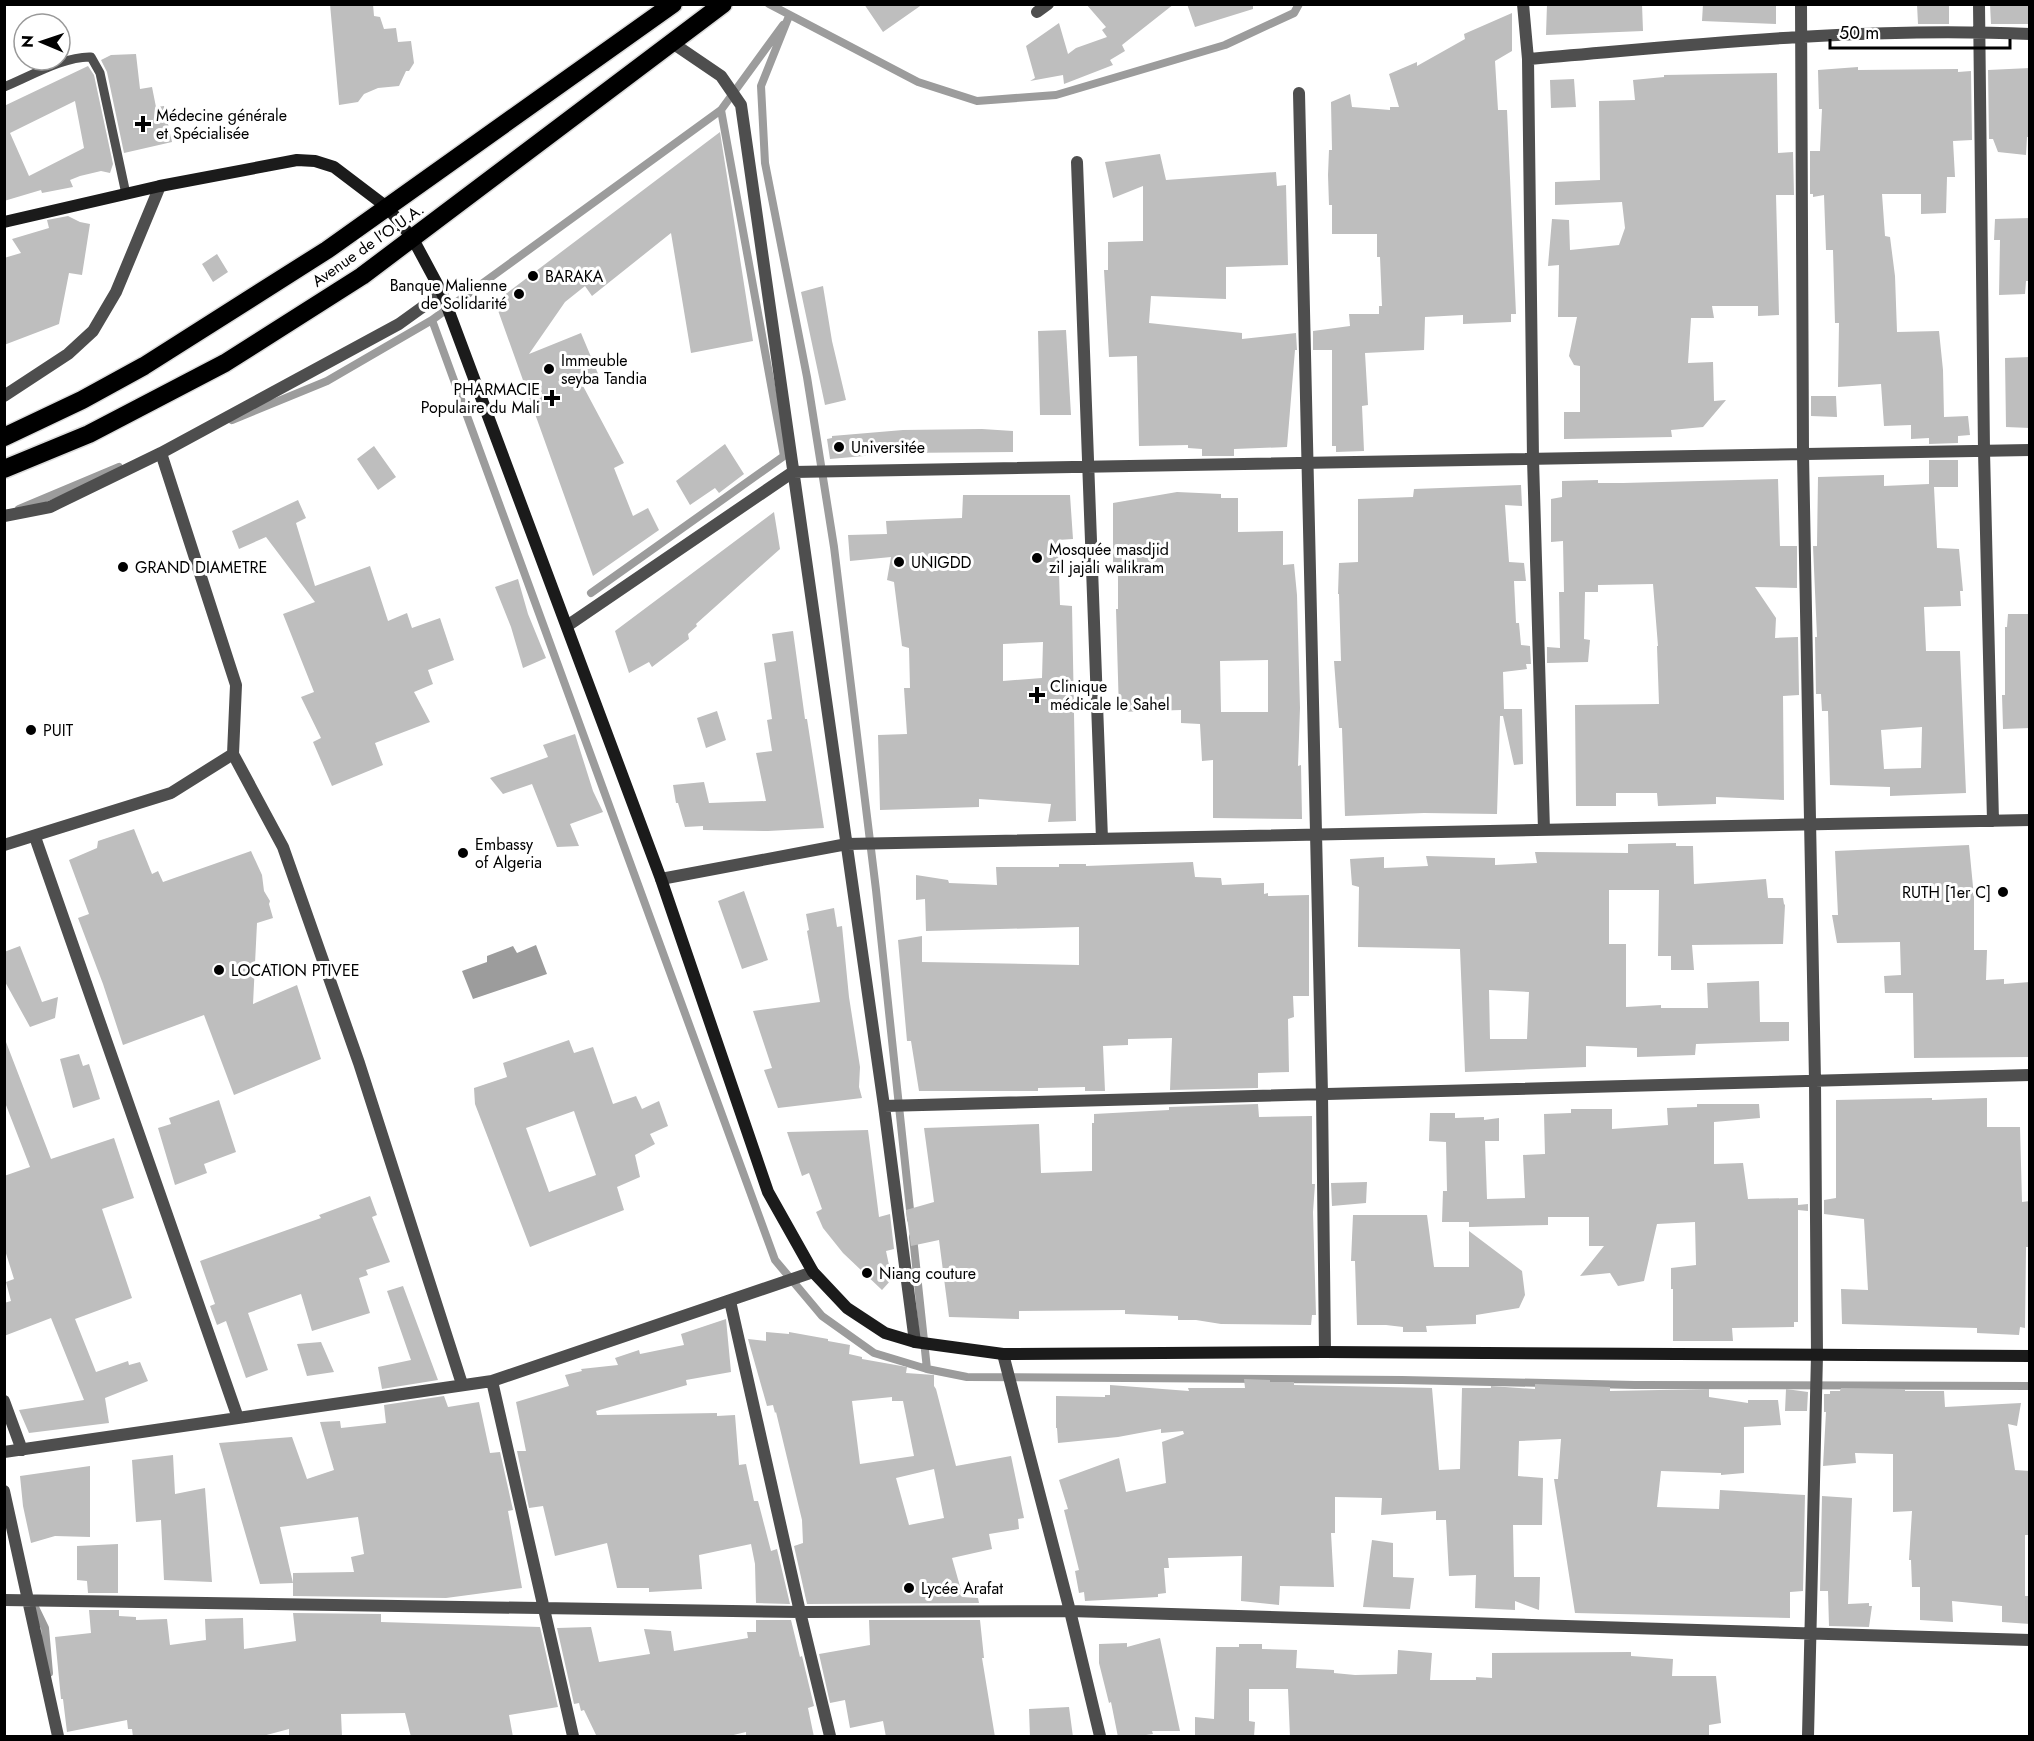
<svg xmlns="http://www.w3.org/2000/svg" width="2034" height="1741" font-family="Jost,sans-serif">
<style>
.water{fill:#9c9c9c}
.lines{fill:none;stroke-linecap:round;stroke-linejoin:round}
.stream{stroke:#9c9c9c;stroke-width:8}
.building{fill:#bebebe;fill-rule:evenodd}
.highway-casing{stroke:#dbdbdb;stroke-width:21}
.lane{stroke:#4e4e4e;stroke-width:9}
.street{stroke:#4e4e4e;stroke-width:12}
.secondary{stroke:#1b1b1b;stroke-width:12}
.highway{stroke:#000;stroke-width:18}
.poi-dot{fill:#000;stroke:#fff;stroke-width:2}
.labels{text-anchor:middle;dominant-baseline:central;stroke-width:6;stroke-linejoin:round;paint-order:stroke}
.poi-label{font-size:16px;fill:#000;stroke:#fff;text-anchor:start}
.street-label{font-size:16px;fill:#000;stroke:#fff}
</style>
<rect width="100%" height="100%" fill="#fff"/>
<!-- water -->
<path class="water" d="M536 945 547 974 473 999 462 971 487 962V956L513 946 517 953Z"/>
<g class="lines">
<!-- stream -->
<path class="stream" d="M769 4 918 82 977 101 1056 95 1225 45 1294 13 1299 4
M789 16 761 86 765 163 807 377 834 547 876 890 911 1219
M432 320 775 1260 822 1316 874 1353 927 1369 967 1377 1402 1380 1635 1385 2030 1386
M232 420 327 381 432 320 721 110
M19 509 119 467
M591 593 784 456 721 110 783 25
M913 1237 927 1369
M32 1601 45 1628 49 1673"/>
</g>
<!-- building -->
<path class="building" d="M330 4H373L374 16 380 17 384 29 396 28 398 42 411 41 414 63 409 71H406L399 86 378 88 364 94 358 102 339 105Z
M864 4H923L883 32Z
M1086 4H1174L1122 45 1125 51 1110 60 1113 65 1064 84 1063 75 1030 81 1035 78 1026 46 1059 23 1068 54 1076 48 1107 37 1102 30 1106 27Z
M1187 4H1253V9L1195 27Z
M1547 4H1642L1643 31 1546 35Z
M1703 4H1776V24L1702 21Z
M1917 4H1949V24H1918Z
M1990 4H2030V24H1991Z
M1512 13V51L1495 61 1498 110H1507L1516 314H1511V322L1463 324V315L1425 317 1424 350 1365 353 1368 405 1362 406 1364 451 1336 452V446H1332V350H1313V331L1350 326 1349 314H1379V306H1382L1380 257H1377V234H1332V205H1329L1328 175 1329 150H1332L1331 102 1350 94 1352 107 1390 110V107H1399L1389 74 1417 62V66L1465 39 1464 34Z
M136 54 140 89 152 87 156 107 164 106 172 142 124 153 107 72 101 60 111 55Z
M88 66 94 75 113 164 110 173 101 171 80 176 70 180 73 187 42 193 41 190 4 201V106ZM75 101 84 148 29 176 10 133Z
M1858 67V70L1958 69V72L1971 71 1972 140 1953 141 1955 177H1947L1946 213 1921 214V194H1882L1885 236 1890 237 1895 276 1897 332 1939 331 1943 370 1944 417 1968 416 1970 435 1958 436V443L1929 444V438L1911 439V425L1884 426 1881 384 1838 387 1839 323H1835L1833 250H1826L1824 195 1813 197V194H1810V151H1820L1822 109H1819L1818 70Z
M2030 68V137H2027L2026 155 1998 152 1993 139H1989L1988 70Z
M1777 73 1778 153 1793 152 1794 195H1776L1779 315 1758 316V306H1712L1714 318H1691L1688 363 1713 362 1714 401 1726 400 1703 427 1671 430 1672 437 1564 439V412H1580V366L1574 365 1569 356 1577 317H1558L1559 265 1548 266 1552 219 1569 220 1570 250 1619 245 1625 228 1622 202 1555 205V182L1600 180 1599 101 1635 100 1633 80 1664 77V75Z
M1574 79 1576 107 1551 108 1550 80Z
M720 132 753 341 691 353 671 233 592 296 585 286 565 302 529 354 581 333 599 376 583 386 624 463 614 468 633 516 648 508 659 530 593 576 495 302Z
M1160 154 1166 180 1276 172 1277 186 1286 185 1288 265 1226 267V299L1151 296 1149 323 1242 333V339L1296 333 1297 350H1295L1287 447 1234 449V456H1202V449L1188 448V445L1139 446 1137 356 1109 357 1104 270H1108V242L1143 241V186L1113 198 1105 162Z
M68 216 80 222 90 224 82 275 69 273 59 324 4 345V258L21 253 12 239 49 228 47 220Z
M2030 218V281H2026L2025 294 1999 295 2000 240H1994L1995 219Z
M217 254 228 272 213 282 202 264Z
M823 286 832 341 846 400 825 405 801 292Z
M1066 330 1071 415H1040L1038 331Z
M2030 357V428L2006 427 2005 358Z
M1811 396H1836L1837 417 1811 416Z
M982 429 1013 431V452L898 453 830 459 827 439 832 438V436L903 430Z
M725 444 744 474 719 493 715 488 690 505 676 481Z
M374 446 396 477 378 490 357 459Z
M1929 460H1958V487H1934L1937 548 1959 549 1963 591H1960L1961 606 1924 607 1926 651H1960L1966 793 1890 796V787L1830 785 1828 711H1822L1821 694H1816L1815 637H1817L1813 546H1817L1818 477 1884 475V486L1929 484ZM1922 727 1921 768 1884 769 1881 730Z
M1778 479 1780 546H1797V588L1755 587 1776 618 1775 638 1798 637 1799 695 1783 696 1784 800 1716 797V804L1658 806 1657 793H1616V806H1576L1575 705 1659 704 1657 646H1658L1653 584 1598 585V592H1585L1584 639 1590 640 1588 662 1547 663V647L1560 648 1559 592H1564L1563 541 1551 542V499L1562 497V481L1598 480V483H1623Z
M1521 485 1522 506 1505 505 1509 562 1524 563 1526 581H1514L1516 623H1519L1521 645 1530 646 1531 664H1526L1527 669 1503 672 1504 709H1522L1523 764 1514 765 1503 716H1500L1497 814 1424 813 1345 816 1342 728H1339L1334 661H1341L1339 594H1338L1339 563 1358 562V499L1413 497 1414 489Z
M1177 492 1221 494V498H1238V532L1283 531V565L1294 564 1297 595 1300 708 1298 766 1301 765 1302 819 1213 818V760L1202 761 1200 724 1181 723V710L1119 712 1116 609H1118V571H1113V503ZM1268 660V712H1221L1220 661Z
M963 495H1070L1073 539 1058 540 1060 605 1072 606 1076 821 1048 822 1051 804 979 799V807L880 810 878 735 907 734 904 688H910L909 648 902 646 894 582 887 580 891 557 850 561 848 535 887 534 886 521 962 518ZM1043 642 1042 678 1003 681V644Z
M298 500 306 518 296 523 315 586 370 566 388 621 407 613 412 628 440 618 454 660 428 670 433 684 414 692 430 722 375 743 383 765 332 786 313 742 321 738 301 697 314 692 283 614 315 602 266 537 239 549 232 531Z
M774 512 780 549 696 624 697 626 688 634 689 639 652 667 649 662 629 673 615 631Z
M518 579 528 614 546 658 523 668 511 627 495 587Z
M2008 614H2030V728L2003 729 2002 695H2005V627H2007Z
M793 631 805 719H807L824 828 768 831 703 830V826L685 827 678 803H676L673 785 704 782 709 803 766 801 756 753 772 751 767 720 772 719 764 663 776 661 772 634Z
M717 711 726 740 706 748 697 718Z
M575 734 593 791 603 812 570 824 579 846 557 847 532 784 503 794 490 778 548 757 543 745Z
M134 829 152 874 158 871 163 882 251 851 262 875 264 891 270 901 269 904 273 918 257 923 253 1004 297 985 321 1059 234 1095 204 1015 123 1045 103 984 78 918 89 914 69 860 97 848 98 841Z
M1676 843V846H1693L1694 884 1766 879 1768 898H1783L1784 904 1785 905 1783 944 1692 945 1694 970H1671V956H1658L1659 890H1609V944H1626V1007L1661 1005V1008H1708L1707 983 1759 981 1760 1022H1789V1041L1696 1044 1695 1055 1637 1057V1048L1586 1046V1067L1465 1072 1460 949 1358 947 1359 887 1352 885 1350 859 1384 857V868L1428 866 1426 856 1495 858V865L1537 863 1535 852 1628 853V844ZM1489 990 1529 992 1527 1039H1490Z
M1969 845 1974 897V950H1987L1986 980 2004 979V984L2030 982V1057L1914 1058 1913 993H1885L1884 976 1901 975 1900 942 1837 943 1832 915H1838L1835 851Z
M1193 862 1195 877 1221 878 1222 885 1264 883V894L1268 893V896L1309 895V996H1293L1294 1017 1288 1019 1289 1072 1258 1073V1088L1170 1090 1172 1038 1128 1039V1045L1103 1046 1105 1091H1085V1087L1038 1088V1091H919L911 1041H907L898 940 922 936V962L1079 965V927L926 931 925 899 916 900V875L948 880 949 883 997 885 996 867H1059V864H1086V866Z
M744 891 768 960 742 969 718 901Z
M834 908 837 927 842 926 849 997 860 1067 859 1087 862 1098 778 1108 764 1070 772 1068 753 1011 820 1002 807 931 809 930 806 914Z
M20 946 42 1002 58 997 55 1018 30 1027 4 980V952Z
M569 1040 574 1053 593 1047 613 1104 636 1096 642 1109 659 1101 668 1126 650 1134 655 1144 635 1155 640 1177 617 1187 624 1210 530 1247 475 1104 474 1088 507 1077 503 1063ZM574 1111 596 1175 549 1192 526 1128Z
M4 1042H6L51 1159 114 1138 134 1198 102 1209 132 1298 75 1319 96 1372 128 1361 129 1365 140 1362 148 1381 105 1398 109 1423 29 1433 19 1410 84 1400 51 1318 4 1336V1303L11 1301 6 1282 14 1279 4 1247V1176L30 1167 4 1100Z
M79 1054 83 1066 89 1064 100 1099 73 1108 60 1059Z
M1932 1098V1100L1987 1098V1127H2020L2022 1202 2030 1201V1247H2026L2025 1328 2020 1327 2019 1335 1977 1333V1328L1842 1324 1841 1289 1868 1290 1864 1219 1824 1214V1200L1836 1198V1100Z
M219 1100 236 1152 204 1164 207 1173 175 1185 158 1128 171 1124 169 1118Z
M1258 1104 1259 1117 1312 1116V1184H1315L1313 1212 1316 1315H1312L1311 1325 1221 1324 1196 1320H1178V1316L1125 1314V1310L1019 1311V1319L949 1317 939 1240 911 1246 906 1210 934 1202 924 1128 1039 1124 1041 1173 1092 1171V1123H1094V1114L1169 1110V1107Z
M1697 1104H1759L1760 1118 1714 1122V1164L1743 1163 1748 1199 1798 1198V1205L1808 1204V1211L1798 1210V1322H1794V1327L1732 1328 1733 1341H1673V1289H1671V1268L1696 1265 1695 1222 1657 1224 1644 1281 1618 1286 1610 1273 1580 1276 1604 1246H1589V1217H1548V1225L1469 1227V1222H1442L1443 1191H1447L1446 1142 1429 1141 1430 1113H1455V1118L1484 1117V1120L1499 1118V1141H1485L1487 1199 1525 1198 1523 1155 1545 1154 1544 1114 1571 1113V1109H1612V1129L1668 1125 1667 1108 1697 1107Z
M868 1130 879 1217 890 1214 894 1249 886 1251 892 1279 882 1290 843 1253 823 1228 816 1212 822 1209 809 1173 802 1176 787 1132Z
M1367 1182 1366 1203 1332 1206 1331 1183Z
M370 1196 377 1215 372 1217 390 1262 366 1270 368 1275 359 1278 370 1313 312 1331 301 1294 248 1313 268 1370 246 1378 226 1321 217 1325 210 1306 215 1304 200 1261 321 1218 319 1215Z
M1353 1215H1427L1434 1267H1469V1231L1522 1271 1525 1295 1519 1308 1476 1315V1324L1426 1326 1427 1332H1403V1327L1386 1325H1357L1355 1261H1351Z
M403 1286 438 1380 382 1389 378 1367 411 1360 387 1291Z
M726 1319 731 1372 686 1380 687 1385 596 1411 597 1415 717 1413V1416L735 1415 739 1465 746 1464 754 1501H758L771 1551 777 1549 790 1604 756 1603 755 1564 751 1544 699 1555 702 1589 649 1592V1588H617L607 1543 555 1556 543 1506 529 1508 517 1451H526L516 1402 569 1386 565 1375 582 1371 581 1369 618 1365 615 1358 639 1350 640 1354 684 1345 681 1334Z
M766 1332 789 1334V1332L828 1339V1341L850 1345 849 1354 862 1357V1359L907 1367 906 1373 934 1375V1386L936 1389 956 1466 1011 1456 1024 1518 1018 1519 1019 1529 989 1534 992 1549 952 1558 963 1597 978 1598 979 1603 807 1604 794 1546 803 1543 802 1520 776 1412 775 1413 773 1405 767 1406 748 1339 766 1341ZM892 1397V1401H903L914 1456 860 1464 852 1401ZM934 1469 944 1518 909 1525 896 1478Z
M321 1342 334 1372 307 1376 297 1344Z
M1244 1379 1270 1380V1382H1294V1385L1432 1388 1439 1470 1460 1469 1462 1388H1491V1386L1535 1389V1384L1610 1387V1391L1709 1389V1397L1748 1403V1400H1778L1781 1425 1744 1427V1473L1721 1475V1473L1661 1471 1657 1507 1719 1509 1720 1490 1805 1495 1803 1591 1790 1592V1618L1575 1613 1554 1479H1558L1561 1439 1519 1441 1518 1476 1543 1478 1542 1525H1513L1514 1577H1540L1539 1610 1515 1601V1610L1475 1608 1476 1575 1449 1576 1446 1520H1436V1511L1381 1515 1382 1498 1335 1497V1533H1331L1334 1587 1280 1586 1279 1605 1241 1601 1242 1556 1168 1558 1169 1568H1164L1166 1593 1158 1594V1597L1085 1601 1084 1592 1079 1593 1075 1571 1079 1570 1064 1510 1068 1509 1059 1480 1119 1458 1126 1492 1166 1483 1162 1442 1184 1434 1183 1431 1161 1433V1429L1118 1437 1058 1443 1057 1428H1056V1396L1105 1397V1395H1110V1385L1189 1391 1188 1388H1245Z
M1841 1388 1905 1389V1391H1944L1945 1407 2021 1403 2017 1426 2008 1424 2015 1470 2030 1471V1535H2025V1596H2030V1624L2002 1622V1606L1952 1601 1953 1622 1920 1620V1587H1912L1911 1560H1909L1912 1511 1893 1512V1454L1855 1453 1856 1463 1823 1466 1826 1412H1824V1394H1830V1391H1840Z
M1786 1389 1808 1392 1807 1411H1785Z
M444 1396 448 1407 479 1402 490 1453 500 1452 513 1510 508 1511 522 1588 446 1598 293 1596V1583L260 1584 219 1443 292 1437 307 1479 334 1470 320 1422 340 1421 341 1428 386 1423 384 1405ZM358 1517 364 1554 351 1557 354 1572 293 1573V1583L280 1527Z
M173 1455 175 1494 205 1488 212 1582 164 1580 161 1520 136 1522 132 1460Z
M90 1466V1537L55 1536 31 1543 23 1506 20 1476Z
M1822 1496 1852 1498 1848 1604 1869 1603V1606H1872L1869 1627 1829 1626 1828 1591H1820Z
M1372 1540 1393 1543V1577L1414 1578 1410 1609 1363 1607Z
M118 1544V1593H88L87 1581 77 1580V1546Z
M89 1610H119V1616L136 1617V1620L167 1619 170 1645 206 1640 205 1619 243 1618 244 1649 296 1641 293 1613 381 1614V1622L540 1627 558 1707 509 1715 513 1737H411L405 1713 341 1714 342 1737H289V1729L259 1737H133L132 1729H128L127 1720 67 1732 63 1699H61L55 1637 91 1633Z
M756 1620H791L800 1657 802 1656 814 1706 808 1708 814 1737H746V1732L725 1737H597L584 1710 581 1711 579 1703 574 1704 557 1628 591 1627 599 1662 650 1654 644 1629 671 1631 674 1651 748 1638 747 1632H756Z
M869 1620H980L984 1658H982L995 1737H886L883 1721 850 1728 845 1700 830 1703 819 1654 870 1645Z
M1160 1638 1180 1731H1152L1153 1734 1146 1735V1737H1118L1111 1702 1109 1703 1099 1663V1644L1127 1643V1647Z
M1239 1644H1262V1649L1297 1650 1296 1668 1334 1670V1673L1355 1675 1397 1674 1398 1650 1432 1653 1430 1680H1476V1677L1492 1678V1653L1631 1652V1656L1673 1659 1672 1676H1716L1721 1723 1709 1725V1737H1290L1288 1689H1249V1721L1255 1722 1254 1737H1195V1717L1214 1719 1216 1647H1239Z
M1069 1707 1073 1737H1030L1029 1709Z"/>
<g class="lines">
<defs>
<path id="highway" d="M4 437 82 400 144 366 327 250 673 4
M4 469 89 434 225 363 362 276 723 4"/>
</defs>
<!-- highway casing -->
<use href="#highway" class="highway-casing"/>
<!-- lane -->
<path class="lane" d="M4 87C29 77 64 56 91 57L100 73 126 194"/>
<!-- street -->
<path class="street" d="M1523 4 1528 59 1533 459 1544 830
M1801 4 1803 454 1815 1081 1817 1355 1808 1736
M1979 4 1984 451 1993 821
M1037 12 1048 4
M671 42 721 76 741 105 884 1106 915 1342
M1528 59C1695 45 1862 26 2030 34
M1299 93 1322 1094 1325 1352
M1077 162 1102 839
M4 396 68 354 93 331 116 292 160 186
M4 516 50 507 161 453 399 324 442 293
M567 626 793 472 2030 450
M233 754 283 847 359 1063 462 1384
M35 837 238 1418
M4 845 171 793 233 754 236 685 161 453
M661 879 847 844 2030 820
M884 1106 2030 1075
M730 1301 800 1612 830 1736
M1003 1354 1070 1611 1100 1736
M492 1381 573 1736
M4 1401 22 1450
M4 1452 492 1381 813 1272
M4 1491 58 1736
M4 1600 800 1612 1070 1611 2030 1640"/>
<!-- secondary -->
<path class="secondary" d="M4 222 160 186 297 160 315 161 334 167 388 208 413 239 442 293 661 879 768 1192 813 1272 847 1308 885 1333 915 1342 1003 1354 1325 1352 2030 1356"/>
<!-- highway -->
<use href="#highway" class="highway"/>
</g>
<!-- markers -->
<g class="poi-dot">
<path d="M140 115h6v6h6v6h-6v6h-6v-6h-6v-6h6z"/>
<circle cx="533" cy="276" r="6"/>
<circle cx="519" cy="294" r="6"/>
<circle cx="549" cy="369" r="6"/>
<path d="M549 389h6v6h6v6h-6v6h-6v-6h-6v-6h6z"/>
<circle cx="839" cy="447" r="6"/>
<circle cx="1037" cy="558" r="6"/>
<circle cx="899" cy="562" r="6"/>
<circle cx="123" cy="567" r="6"/>
<path d="M1034 686h6v6h6v6h-6v6h-6v-6h-6v-6h6z"/>
<circle cx="31" cy="730" r="6"/>
<circle cx="463" cy="853" r="6"/>
<circle cx="2003" cy="892" r="6"/>
<circle cx="219" cy="970" r="6"/>
<circle cx="867" cy="1273" r="6"/>
<circle cx="909" cy="1588" r="6"/>
</g>
<g class="labels">
<!-- poi labels -->
<g class="poi-label">
<text x="156" y="115">Médecine générale<tspan x="156" dy="18">et Spécialisée</tspan></text>
<text x="545" y="276">BARAKA</text>
<text x="507" y="285" text-anchor="end">Banque Malienne<tspan x="507" dy="18">de Solidarité</tspan></text>
<text x="561" y="360">Immeuble<tspan x="561" dy="18">seyba Tandia</tspan></text>
<text x="540" y="389" text-anchor="end">PHARMACIE<tspan x="540" dy="18">Populaire du Mali</tspan></text>
<text x="851" y="447">Universitée</text>
<text x="1049" y="549">Mosquée masdjid<tspan x="1049" dy="18">zil jajali walikram</tspan></text>
<text x="911" y="562">UNIGDD</text>
<text x="135" y="567">GRAND DIAMETRE</text>
<text x="1050" y="686">Clinique<tspan x="1050" dy="18">médicale le Sahel</tspan></text>
<text x="43" y="730">PUIT</text>
<text x="475" y="844">Embassy<tspan x="475" dy="18">of Algeria</tspan></text>
<text x="1991" y="892" text-anchor="end">RUTH [1er C]</text>
<text x="231" y="970">LOCATION PTIVEE</text>
<text x="879" y="1273">Niang couture</text>
<text x="921" y="1588">Lycée Arafat</text>
</g>
<!-- street labels -->
<g class="street-label">
<text transform="translate(368 245) rotate(-35)">Avenue de l'O.U.A.</text>
</g>
</g>
<!-- border -->
<rect width="2034" height="1741" fill="none" stroke="#000000" stroke-width="12"/>
<!-- north arrow -->
<g transform="translate(42 42) rotate(272)"><circle r="28" fill="#ffffff" stroke="#999999" stroke-width="1.5"/>
<path d="M0-4.5L10 22L0 15L-10 22Z" fill="#000000"/>
<text y="-9" font-size="16" font-weight="bold" text-anchor="middle" fill="#000000">N</text>
</g>
<!-- scale -->
<path d="M1830 39v9h180v-9" fill="none" stroke="#000000" stroke-width="3"/>
<text x="1839" y="39" font-size="18" fill="#000000" stroke="#ffffff" stroke-width="4.5" paint-order="stroke">50 m</text>
</svg>
